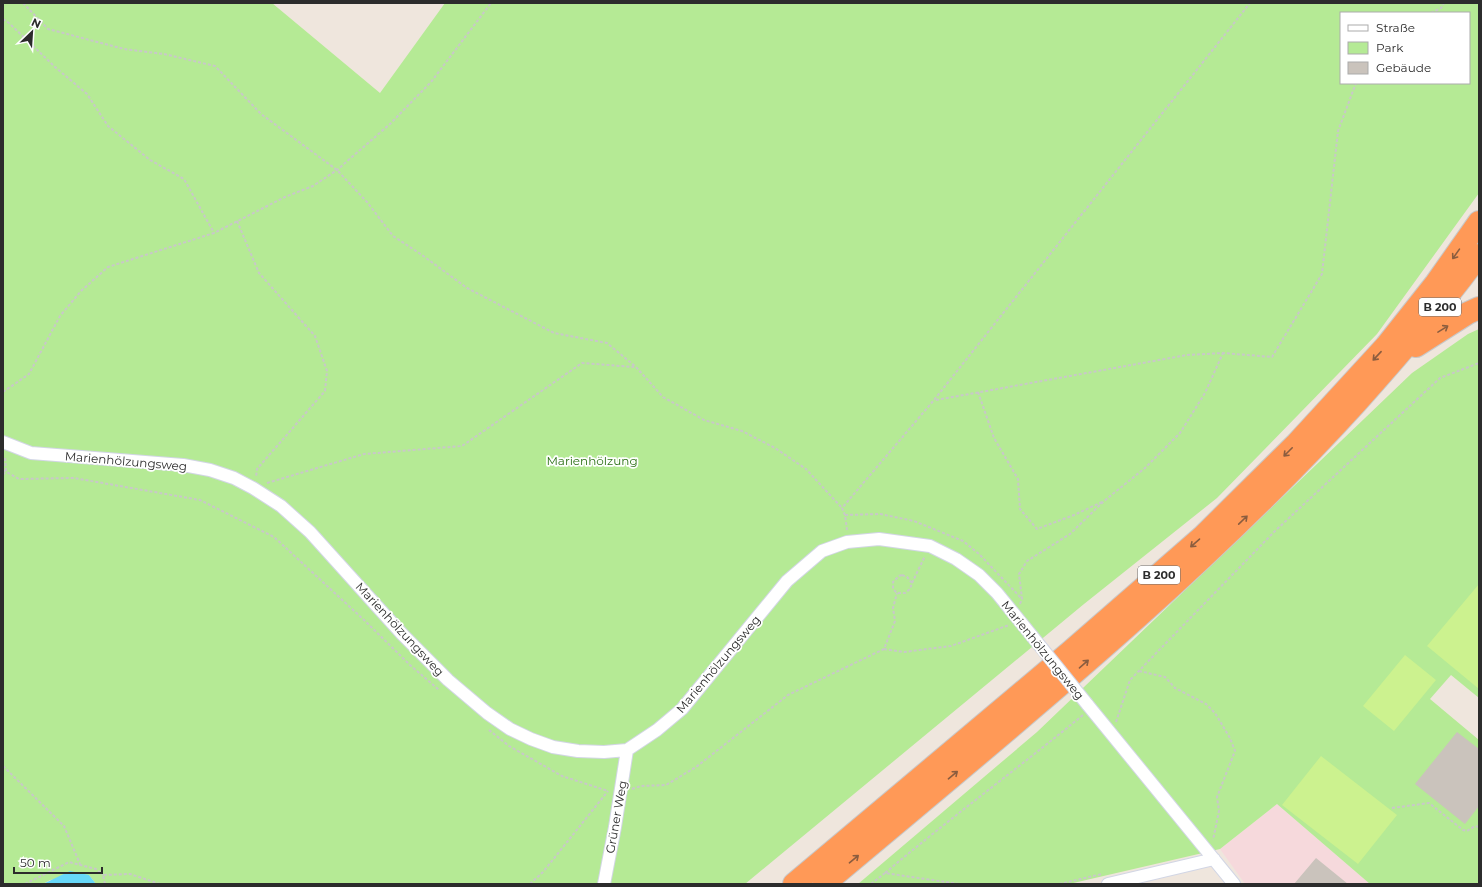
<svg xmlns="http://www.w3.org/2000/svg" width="1482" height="887" font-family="Montserrat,sans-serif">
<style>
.medical{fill:#f6d9dc}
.green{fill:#b5ea95;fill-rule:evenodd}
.pitch{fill:#ccf28f}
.water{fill:#67d8f9}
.building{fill:#cac3bc}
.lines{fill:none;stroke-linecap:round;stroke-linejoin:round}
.street-casing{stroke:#d2d6e5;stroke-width:14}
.highway-casing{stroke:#c8c8c8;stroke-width:24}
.path{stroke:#c8c8c8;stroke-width:2;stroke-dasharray:3 2;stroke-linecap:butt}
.street{stroke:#fff;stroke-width:12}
.highway{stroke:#ff9957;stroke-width:22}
.street-bridge-casing{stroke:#d2d6e5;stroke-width:14;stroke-linecap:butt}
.street-bridge{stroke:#fff;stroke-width:12}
.oneway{stroke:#8b5d3f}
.labels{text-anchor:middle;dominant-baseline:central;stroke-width:3.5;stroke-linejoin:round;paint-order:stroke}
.shield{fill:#fff;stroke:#6b6b6b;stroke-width:1}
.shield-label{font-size:11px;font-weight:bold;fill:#2c2c2c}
.park-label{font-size:12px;fill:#2b7014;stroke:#fff}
.street-label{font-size:12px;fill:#2c2c2c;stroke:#fff}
</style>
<rect width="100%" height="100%" fill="#efe6dd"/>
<!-- medical -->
<path class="medical" d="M1277 804 1370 884H1245L1220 849Z"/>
<!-- green -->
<path class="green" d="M3 3H272L380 93 445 3H1479V193L1377 334 1217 498 1084 604 745 884H96L89 875 50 880 43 884H3ZM1341 13H1469V83H1341Z
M1479 329V698L1451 675 1430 699 1479 740V884H1370L1277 804 1220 849 1069 884H858L1037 732 1412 373 1468 334Z"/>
<!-- pitch -->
<path class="pitch" d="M1479 584V689L1427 646Z
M1405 655 1436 680 1394 731 1363 706Z
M1321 756 1397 815 1358 864 1282 805Z"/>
<!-- water -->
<path class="water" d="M70 871 89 875 96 884H43Z"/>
<!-- building -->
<path class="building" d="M1457 732 1479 749V806L1465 824 1415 784Z
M1316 858 1348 884H1294Z"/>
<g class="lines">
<defs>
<path id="street" d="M3 442 31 453 183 465 210 470 234 478 253 488 281 506 310 532 402 634 448 680 487 713 510 729 531 739 553 747 578 751 604 752 627 750 657 730 682 709 787 581 822 551 847 542 879 539 930 546 956 559 979 575 997 593 1032 636
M1087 704 1234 884
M604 884 615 827 627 750
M1108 884 1214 859"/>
<path id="highway" d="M1416 346 1468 313 1479 308
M794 884 1070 652 1203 536 1297 443 1386 346 1436 283 1479 222
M824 884C1007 730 1195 580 1356 403 1399 355 1441 307 1479 255"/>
</defs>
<!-- street casing -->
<use href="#street" class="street-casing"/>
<!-- highway casing -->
<use href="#highway" class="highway-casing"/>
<!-- path -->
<path class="path" d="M23 3 48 29 124 49 164 54 215 66 261 114 337 170 367 202 393 236 422 255 467 288 554 333 607 343 636 367 663 397 704 420 742 431 775 448 806 469 842 508
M1431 13 1441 8 1444 3
M3 19 9 23 55 67 87 94 108 126 150 160 184 179 214 233
M237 221 259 273 315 336 327 371 325 391 257 469 256 477
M3 392 29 374 60 316 81 291 108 267 214 233 285 197 313 186 337 170 390 124 431 82 491 3
M978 392 994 438 1018 479 1020 509 1037 529 1074 515 1102 502
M936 400 1187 355 1223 353 1272 357 1322 274 1338 131 1356 83
M3 470 19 479 74 478 200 500 274 537 364 620 410 665 439 690
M3 475 6 471 5 456
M267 483 364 454 462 446 582 363 634 367
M845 515 880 514 914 521 963 541 979 554 1022 599
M847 530 845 515 842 508 934 400 1250 3
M902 575 907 577 912 583 910 589 905 593H897L893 589V582L899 576Z
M912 583 925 556
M1020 604 1022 599 1019 574 1027 561 1070 534 1104 501 1145 468 1180 433 1205 393 1223 353
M884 649 904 652 951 646 1009 625
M1139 671 1165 677 1175 688 1206 704 1215 713 1230 738 1235 751 1217 797 1219 811 1213 840
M1116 722 1130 680 1275 531 1440 378 1479 363
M489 730 509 746 562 776 608 791
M3 766 64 826 80 864
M632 789 641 786 666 785 696 767 788 695 884 649 895 621 893 608 897 593
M1392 808 1429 803 1463 830 1467 831 1475 826 1479 827
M25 884 69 862 96 869 103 875
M105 884 103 875 130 874 160 884
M530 884 543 872 608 791
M871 884 885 873
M959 884 885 873C949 819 1017 769 1083 715
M1059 884 1102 874"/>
<!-- street -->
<use href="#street" class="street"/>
<!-- highway -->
<use href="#highway" class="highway"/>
<defs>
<path id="street-bridge" d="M1032 636 1087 704"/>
</defs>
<!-- street-bridge casing -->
<use href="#street-bridge" class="street-bridge-casing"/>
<!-- street-bridge -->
<use href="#street-bridge" class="street-bridge"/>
</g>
<!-- one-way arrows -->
<defs><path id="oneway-shaft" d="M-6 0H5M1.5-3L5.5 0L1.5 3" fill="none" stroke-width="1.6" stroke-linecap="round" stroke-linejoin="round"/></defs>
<g class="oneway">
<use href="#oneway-shaft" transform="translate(1456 254) rotate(125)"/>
<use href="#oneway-shaft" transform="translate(1443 329) rotate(-32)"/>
<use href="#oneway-shaft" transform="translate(1377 356) rotate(133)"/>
<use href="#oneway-shaft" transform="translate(1288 452) rotate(135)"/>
<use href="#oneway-shaft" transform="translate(1243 520) rotate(-44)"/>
<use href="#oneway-shaft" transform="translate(1195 543) rotate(139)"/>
<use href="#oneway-shaft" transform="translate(1084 664) rotate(-41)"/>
<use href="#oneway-shaft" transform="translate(953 775) rotate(-40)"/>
<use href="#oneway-shaft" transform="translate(854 859) rotate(-40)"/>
</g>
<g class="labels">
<!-- shield labels -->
<g class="shield">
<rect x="1419" y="298" width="42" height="18" rx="3"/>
<rect x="1138" y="566" width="42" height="18" rx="3"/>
</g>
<g class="shield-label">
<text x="1440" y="307">B 200</text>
<text x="1159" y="575">B 200</text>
</g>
<!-- park labels -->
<g class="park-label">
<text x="592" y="460">Marienhölzung</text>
</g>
<!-- street labels -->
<g class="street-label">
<text transform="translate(126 461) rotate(5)">Marienhölzungsweg</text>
<text transform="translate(400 629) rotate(47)">Marienhölzungsweg</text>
<text transform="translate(1043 650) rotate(51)">Marienhölzungsweg</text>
<text transform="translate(718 664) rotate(-50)">Marienhölzungsweg</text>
<text transform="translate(616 817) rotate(-80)">Grüner Weg</text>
</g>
</g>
<!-- border -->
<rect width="1482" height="887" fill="none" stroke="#2c2c2c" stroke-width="8"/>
<!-- legend -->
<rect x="1340" y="12" width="130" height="72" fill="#ffffff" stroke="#ababab"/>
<rect x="1348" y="25" width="20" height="6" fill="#ffffff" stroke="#ababab"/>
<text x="1376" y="32" font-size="12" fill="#2c2c2c">Straße</text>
<rect x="1348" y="42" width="20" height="12" fill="#b5ea95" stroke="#ababab"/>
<text x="1376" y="52" font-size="12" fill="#2c2c2c">Park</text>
<rect x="1348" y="62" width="20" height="12" fill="#cac3bc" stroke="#ababab"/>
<text x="1376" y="72" font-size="12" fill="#2c2c2c">Gebäude</text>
<!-- north arrow -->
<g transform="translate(32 32) rotate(25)" stroke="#ffffff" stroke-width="3" paint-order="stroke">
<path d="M0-3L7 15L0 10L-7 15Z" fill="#2c2c2c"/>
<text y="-6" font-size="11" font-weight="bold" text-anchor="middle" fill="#2c2c2c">N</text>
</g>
<!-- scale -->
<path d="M14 867v6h88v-6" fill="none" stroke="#2c2c2c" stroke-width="2"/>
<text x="20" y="867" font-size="12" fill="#2c2c2c" stroke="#ffffff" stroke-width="3" paint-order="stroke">50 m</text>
</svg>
